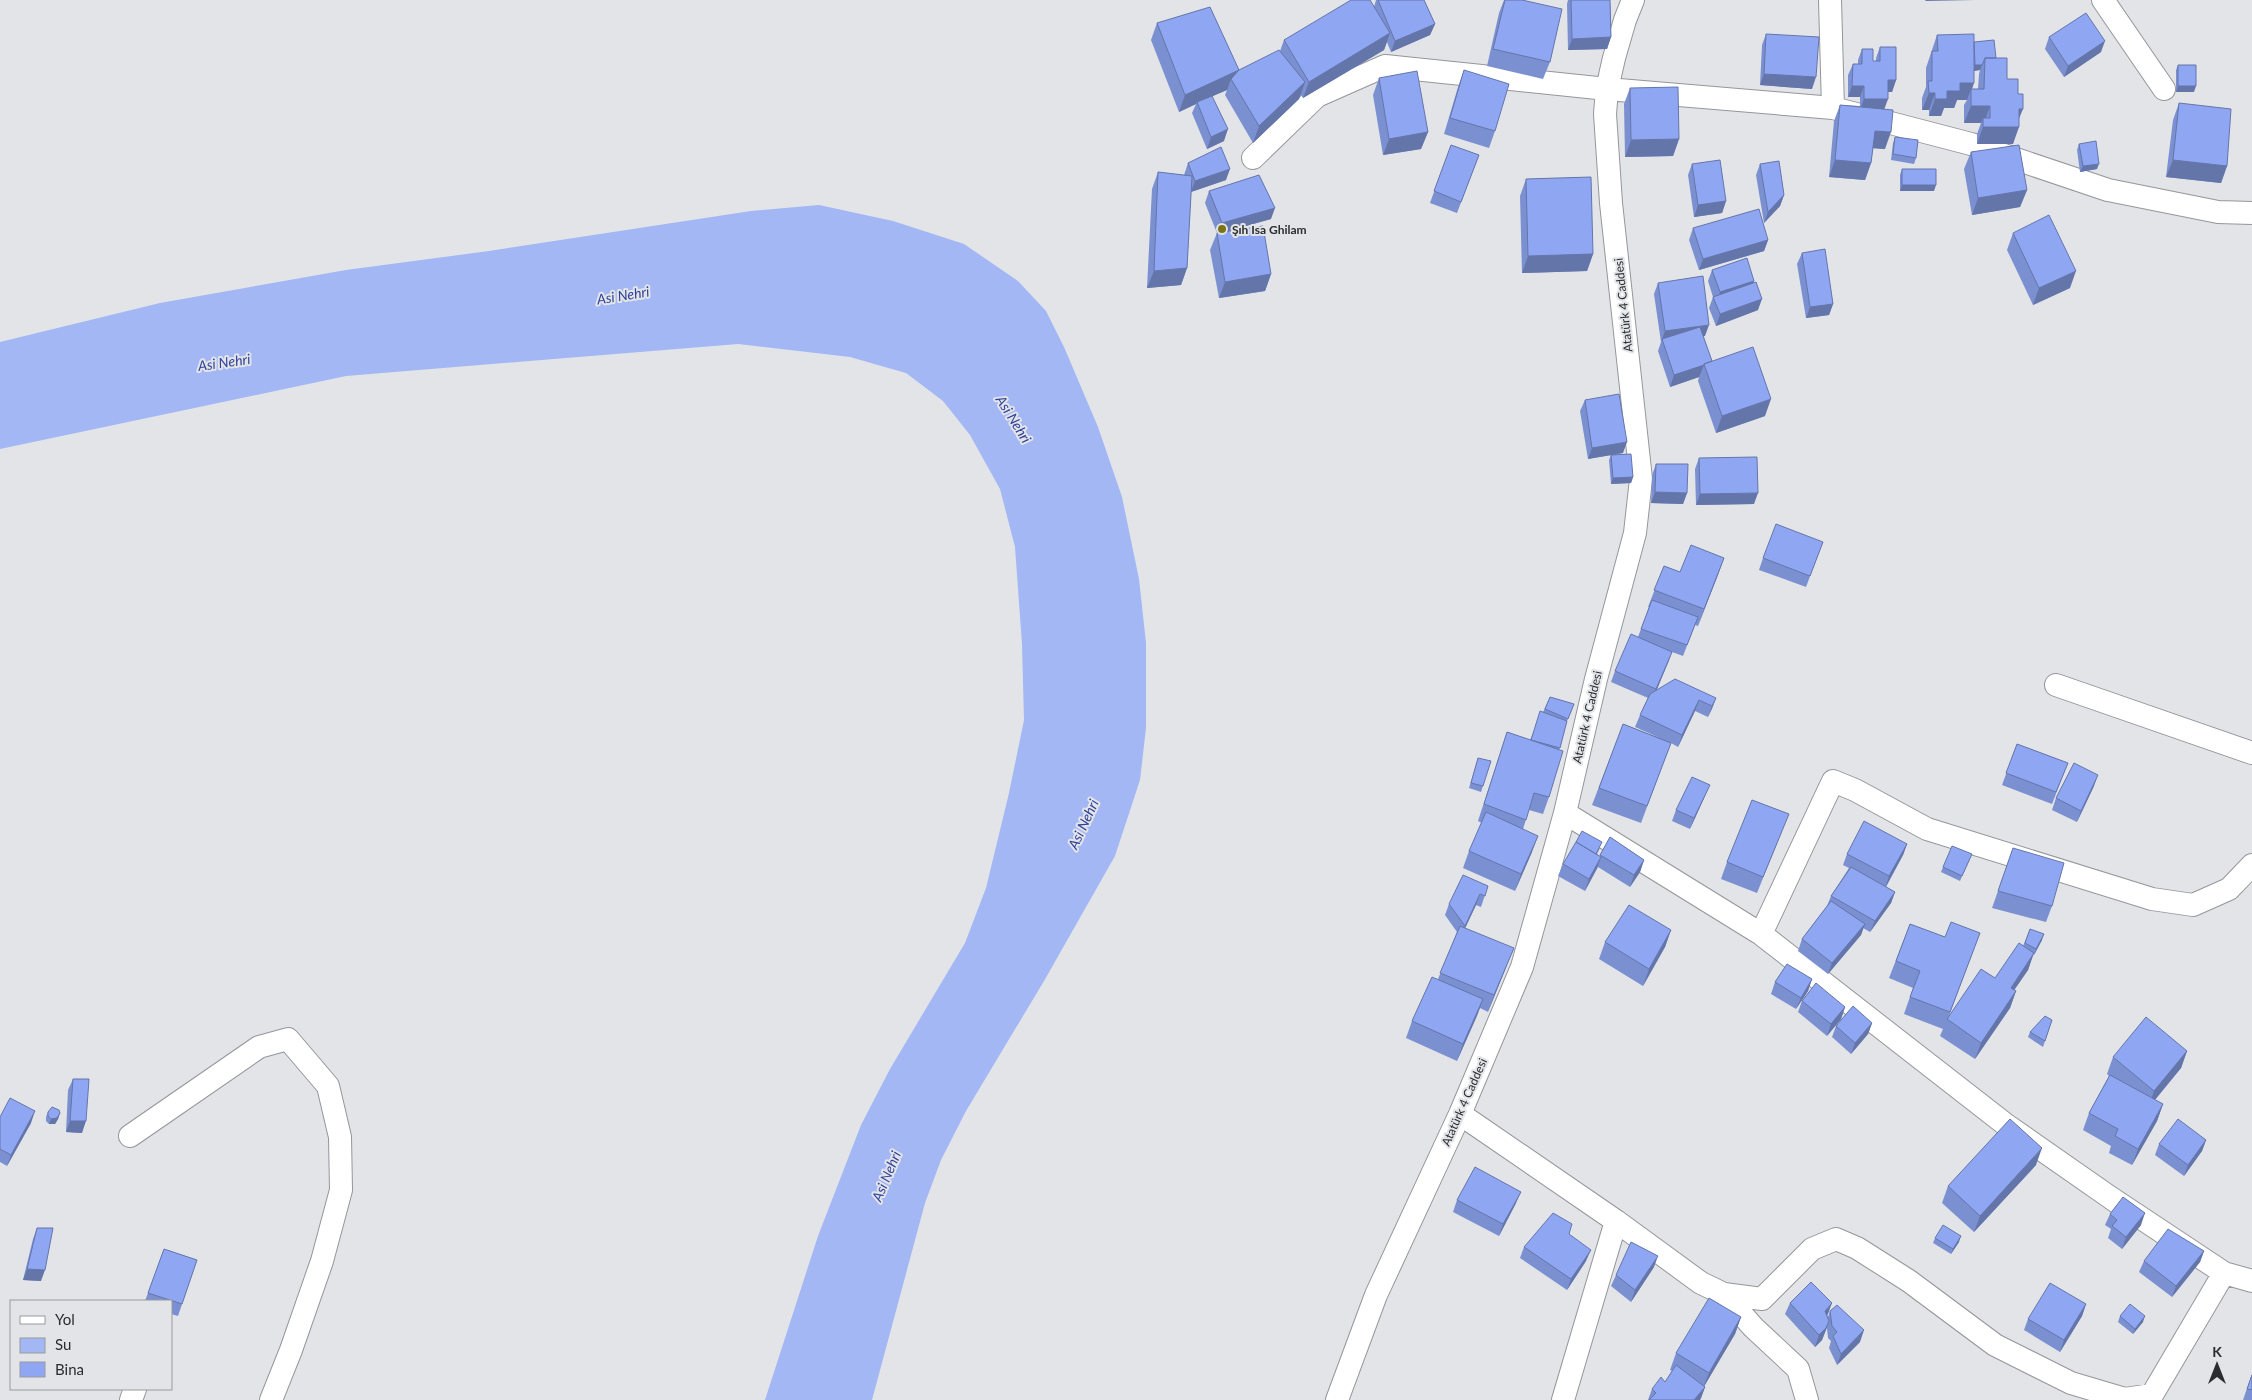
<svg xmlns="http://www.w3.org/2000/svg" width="2252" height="1400" font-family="Lato,sans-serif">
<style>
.water{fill:#a2b7f4}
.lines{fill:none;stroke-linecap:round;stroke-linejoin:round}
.minor-casing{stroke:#95969a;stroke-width:24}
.minor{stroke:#fff;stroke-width:22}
.wall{fill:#7b90d1;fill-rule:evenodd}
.shaded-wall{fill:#6475aa}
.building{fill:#8fa7f3;stroke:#6475aa}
.poi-dot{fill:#7b7417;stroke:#e2e4e8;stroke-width:2}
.labels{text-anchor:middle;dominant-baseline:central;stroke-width:4;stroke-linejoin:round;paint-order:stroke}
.poi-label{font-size:12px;font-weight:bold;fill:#2b2c2d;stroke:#e2e4e8;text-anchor:start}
.street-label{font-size:12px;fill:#2b2c2d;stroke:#e2e4e8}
.water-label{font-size:14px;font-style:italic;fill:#304299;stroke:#e2e4e8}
</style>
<rect width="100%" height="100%" fill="#e2e4e8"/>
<!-- water -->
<path class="water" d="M819 205 893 221 964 244 1018 281 1046 311 1064 347 1098 427 1122 497 1139 579 1146 643V728L1140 780 1115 856 1044 981 966 1111 941 1160 925 1203 872 1400H765L818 1236 861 1125 890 1069 965 943 986 888 1009 793 1024 720 1022 644 1015 547 1000 489 970 435 943 401 906 373 850 357 738 344 346 376 0 449V342L160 303 346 270 489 251 751 211Z"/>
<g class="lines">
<defs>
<path id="minor" d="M1830 0 1833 108
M2103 0 2164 89
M1253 158 1317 96 1385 66 1607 89 1833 108 1971 144 2108 190 2218 212 2252 213
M2056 685 2252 753
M1565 813 1761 934 2005 1124 2111 1198 2224 1273 2252 1281
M1761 934 1833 781 1855 790 1927 829 2152 899 2193 905 2229 889 2252 865
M1460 1114 1616 1221 1701 1283 1724 1294 1762 1299 1812 1249 1836 1239 1857 1248 1909 1281 1995 1345 2071 1383 2125 1399 2152 1395 2224 1273
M130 1136 259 1047 288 1039 328 1086 340 1137 341 1190 322 1261 291 1350 271 1400
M1724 1294 1753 1327 1798 1369 1807 1400
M131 1400 135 1389
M1337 1400 1376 1295 1460 1114 1522 967 1565 813 1596 679 1635 533 1641 479 1611 203 1605 114 1607 89 1614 58 1625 20 1633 0
M1563 1400 1616 1221"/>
</defs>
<!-- minor casing -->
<use href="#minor" class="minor-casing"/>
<!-- minor -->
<use href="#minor" class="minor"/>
</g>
<!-- wall -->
<path class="wall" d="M1376 0H1424L1435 24 1430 35 1391 52 1387 42 1384 50 1303 98 1301 95 1299 99 1253 143 1225 95 1227 90 1212 96 1224 141 1207 149 1192 113 1196 104 1179 112 1151 40 1157 23 1239 70 1280 51 1284 40 1374 7Z
M1504 0H1522L1550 62 1543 79 1487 66 1499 13Z
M1568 0H1610L1611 37 1607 49 1568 50 1567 4Z
M1766 34 1812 89 1760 85 1762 45Z
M1937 35 1974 42 1996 58 2007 79 2018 94 2019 118 2013 144H1977V134L1981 123H1964V105L1967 100H1957L1954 108H1944L1941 116H1929V110H1922V98L1926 87V68ZM1980 70 1979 74 1978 89H1972L1974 71Z
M2049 37 2101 52 2064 77 2045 49Z
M1880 47 1896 80 1892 92H1888L1884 109 1885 149 1873 148 1871 163 1865 180 1829 177 1834 121 1840 105 1860 106V97H1848V75L1853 64H1858V60L1862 49 1873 61H1876V58Z
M2178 65 2194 92H2176V70Z
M1464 70 1495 131 1489 148 1444 134 1458 87Z
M1379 78 1428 132 1421 149 1383 155 1373 95Z
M1630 88 1679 139 1673 156 1625 157 1624 104Z
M2179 103 2227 166 2221 183 2166 177 2173 120Z
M1895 137 1916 158 1914 164 1891 160 1893 143Z
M2079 144 2097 169 2080 172 2077 150Z
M1451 145 1479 155 1457 213 1430 203Z
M1971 152 2027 190 2020 207 1972 215 1964 169Z
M1188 163 1226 180 1191 192 1187 268 1181 285 1147 288 1152 189 1158 172 1184 175Z
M1692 164 1726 201 1722 213 1694 217 1688 175Z
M1760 164 1784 195 1780 206 1764 223 1756 175Z
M1902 169 1934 191H1900V175Z
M1526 179 1593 254 1587 271 1522 273 1520 196Z
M1209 191 1271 219 1227 231 1271 274 1265 291 1219 298 1210 250 1217 233 1205 203Z
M1693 228 1768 240 1764 251 1699 270 1689 240Z
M2013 233 2070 288 2033 305 2007 250Z
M1802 253 1833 304 1829 315 1806 318 1797 264Z
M1712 270 1754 281 1753 283 1758 310 1716 326 1709 308 1713 297 1708 281Z
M1658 283 1705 336H1703L1712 361 1765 416 1716 433 1698 381 1699 377 1670 387 1658 351 1661 342 1654 294Z
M1585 400 1623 453 1616 454 1633 477 1631 483 1611 484 1609 460 1611 455 1588 459 1580 411Z
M1699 458 1754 504 1696 505 1695 469Z
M1656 464 1687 493 1683 504 1651 503 1652 475Z
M1823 542 1806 587 1759 570 1763 558Z
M1724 558 1698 626 1695 625 1683 656 1672 652 1657 690 1716 698 1708 717 1695 711 1678 747 1671 743 1641 823 1592 805 1623 724 1660 738 1635 727 1640 715 1648 698 1611 682 1615 671 1638 637 1649 607H1648L1664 566 1680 572Z
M1550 697 1574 704 1567 721 1559 750 1549 797 1543 814 1529 810 1523 829 1532 852 1515 891 1463 868 1469 851 1482 823 1478 821 1507 732 1530 740Z
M2017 744 2068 763 2052 804 2002 785Z
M1478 758 1483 786 1481 792 1469 788Z
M2094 786 2077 822 2052 810 2056 798Z
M1705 796 1690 829 1672 821 1676 810Z
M1782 831 1757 893 1721 879 1727 862Z
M1610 837 1644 860 1640 872 1630 887 1598 867 1585 891 1558 876 1563 864 1600 848 1597 854 1600 856Z
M1907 844 1903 855 1886 887 1895 892 1891 903 1870 932 1863 928 1861 935 1828 974 1798 951 1802 939 1827 906 1831 896 1849 868 1843 865 1847 854Z
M2013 848 2052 906 2046 922 1992 908Z
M1972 854 1960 881 1941 872 1943 867Z
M1488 886 1481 907 1476 905 1465 928 1507 965 1488 1012 1480 1008 1457 1061 1406 1038 1412 1021 1438 979 1457 932 1445 915 1449 904Z
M1910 924 1945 937 1980 933 1949 1016 1995 978 2023 946 2030 929 2042 940 2034 955 2033 954 2028 970 2014 990 2016 991 2010 1008 1975 1059 1940 1036 1943 1029 1904 1014 1913 988 1889 978Z
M1671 930 1665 947 1643 986 1599 959 1605 942Z
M1812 979 1808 991 1796 1009 1771 994 1775 982Z
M1802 1001 1845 1007 1841 1019 1827 1036 1798 1012Z
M2052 1020 2043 1047 2028 1037 2030 1032Z
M1872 1023 1868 1034 1851 1054 1832 1037 1836 1026Z
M2187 1051 2181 1068 2155 1100 2163 1104 2157 1121 2132 1165 2109 1153 2111 1146 2083 1130 2089 1113 2109 1076 2107 1074 2113 1057Z
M73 1079 82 1133 66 1132 68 1090Z
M48 1112 60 1113 58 1119 55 1124H49L46 1121V1117Z
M0 1117 31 1123 7 1166 0 1162Z
M2206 1140 2202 1151 2184 1176 2155 1155 2159 1144Z
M2036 1165 1974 1232 1942 1203 1948 1186Z
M1457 1200 1516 1203 1499 1236 1453 1212Z
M2110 1214 2141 1225 2122 1249 2108 1238 2111 1229 2105 1225Z
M37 1228 41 1281 23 1280 33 1239Z
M1569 1234 1586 1261 1567 1290 1520 1258 1524 1247Z
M1935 1238 1959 1242 1951 1254 1933 1243Z
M164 1249 197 1260 178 1316 171 1314V1301H145Z
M2204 1251 2200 1262 2172 1297 2139 1272 2144 1261Z
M1654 1267 1631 1302 1611 1286 1616 1275Z
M1790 1303 1828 1314 1827 1316 1828 1317 1830 1311 1860 1342 1837 1365 1829 1348 1831 1341 1828 1338 1827 1328 1822 1340 1815 1347 1785 1314Z
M2086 1304 2082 1316 2060 1352 2024 1330 2028 1319Z
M2120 1316 2143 1322 2133 1334 2118 1322Z
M1741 1317 1735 1334 1704 1386 1705 1387 1701 1398 1700 1400H1648L1652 1389 1665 1382 1672 1371 1670 1370 1676 1353Z
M2252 1374V1400H2243Z"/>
<!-- shaded-wall -->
<path class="shaded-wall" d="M1926 0H1975L1925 1Z
M1435 24 1430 35 1391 52 1395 41Z
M1390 33 1384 50 1303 98 1309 82Z
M1611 37 1607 49 1568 50 1572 39Z
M2105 41 2101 52 2064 77 2068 66Z
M1975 65H1982L1980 70 1973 71Z
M1239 70 1231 79 1227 90 1197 103V102L1196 104 1179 112 1185 95Z
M1764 74 1816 77 1812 89 1760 85Z
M1888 80H1896L1892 92H1884Z
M1305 82 1299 99 1253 143 1259 126Z
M1960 83H1974L1971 92V89L1967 100H1957L1954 108H1944L1941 116H1929L1935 99Z
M1852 86H1864L1860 97H1848Z
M2178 86H2196L2194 92H2176Z
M1929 93H1935L1929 110H1922Z
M1864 99H1888L1884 110H1860Z
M1971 106H1990L1984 123 1983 118 1981 123H1964Z
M2019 109H2023L2016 126Z
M1983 127H2019L2013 144H1977Z
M1228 129 1224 141 1207 149 1211 137Z
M1875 131 1891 132 1885 149 1869 148Z
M1428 132 1421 149 1383 155 1389 139Z
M1679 139 1673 156 1625 157 1631 140Z
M1835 160 1871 163 1865 180 1829 177Z
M2173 160 2227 166 2221 183 2166 177Z
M2099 164 2097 169 2080 172 2083 166Z
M1230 169 1226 180 1191 192 1195 181Z
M1902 185H1936L1934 191H1900Z
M2027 190 2020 207 1972 215 1978 198Z
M1784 195 1780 206 1764 223 1768 212Z
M1726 201 1722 213 1694 217 1698 205Z
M1275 208 1271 219 1218 234 1222 223Z
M1768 240 1764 251 1699 270 1703 259Z
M1593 254 1587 271 1522 273 1528 256Z
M1187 268 1181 285 1147 288 1154 271Z
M2076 271 2070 288 2033 305 2039 288Z
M1271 274 1265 291 1219 298 1225 282Z
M1754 281 1750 292 1716 304 1720 292Z
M1762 299 1758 310 1716 326 1720 314Z
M1833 304 1829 315 1806 318 1810 307Z
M1709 325 1705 336 1663 342 1662 339 1661 342 1665 331Z
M1704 365 1699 377 1670 387 1674 375Z
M1771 399 1765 416 1716 433 1722 416Z
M1627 442 1623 453 1588 459 1592 448Z
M1633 477 1631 483 1611 484 1613 478Z
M1655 492 1687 493 1683 504 1651 503Z
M1758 493 1754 504 1696 505 1700 494Z
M1724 558 1718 575 1698 626 1704 609Z
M1672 652 1668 663 1652 700 1656 689Z
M1716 698 1712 709 1708 717 1712 706Z
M1699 700 1695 711 1678 747 1682 735Z
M2098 775 2094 786 2077 822 2081 811Z
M1710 785 1690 829 1694 818Z
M1538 836 1532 852 1515 891 1521 874Z
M1907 844 1903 855 1885 888 1889 876Z
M1601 857 1597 868 1585 891 1589 879Z
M1644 860 1640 872 1630 887 1634 875Z
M1895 892 1891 903 1870 932 1875 921Z
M1480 894 1476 905 1461 937 1465 926Z
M1865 924 1861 935 1828 974 1832 963Z
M1671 930 1665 947 1643 986 1649 969Z
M2044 934 2042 940 2034 955 2036 949Z
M1514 948 1507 965 1488 1012 1494 995Z
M2034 953 2028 970 2004 1005 2011 988Z
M1812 979 1808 991 1796 1009 1801 998Z
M2016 991 2010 1008 1975 1059 1981 1043Z
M1483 999 1477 1016 1457 1061 1463 1044Z
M1845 1007 1841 1019 1827 1036 1831 1024Z
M1872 1023 1868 1034 1851 1054 1855 1043Z
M2187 1051 2181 1068 2148 1108 2154 1091Z
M2163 1104 2157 1121 2132 1165 2138 1149Z
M35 1111 31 1123 7 1166 11 1155Z
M60 1113 58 1119 55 1124H49L51 1119Z
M70 1121H86L82 1133 66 1132Z
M2206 1140 2202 1151 2184 1176 2188 1165Z
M2042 1148 2036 1165 1974 1232 1980 1216Z
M1521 1192 1516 1203 1499 1236 1503 1224Z
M2145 1213 2141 1225 2122 1249 2126 1237Z
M1961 1236 1959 1242 1951 1254 1953 1249Z
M1591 1250 1586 1261 1567 1290 1571 1279Z
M2204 1251 2200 1262 2172 1297 2176 1286Z
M1658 1256 1654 1267 1631 1302 1635 1290Z
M27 1269 45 1270 41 1281 23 1280Z
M1832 1303 1828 1314 1821 1322 1825 1311Z
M2086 1304 2082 1316 2060 1352 2064 1340Z
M2145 1316 2143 1322 2133 1334 2135 1329Z
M1741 1317 1735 1334 1702 1390 1709 1373Z
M1829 1321 1822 1340 1815 1347 1819 1335Z
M1864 1330 1860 1342 1837 1365 1841 1354Z
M1705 1387 1701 1398 1700 1400H1694Z"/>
<!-- building -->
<path class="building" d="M1351 0H1370L1390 33 1309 82 1284 40Z
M1378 0H1424L1435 24 1395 41Z
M1505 0H1522L1562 9 1550 62 1493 49Z
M1571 0H1610L1611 37 1572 39Z
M1210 7 1239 70 1185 95 1157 23Z
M2086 13 2105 41 2068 66 2049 37Z
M1766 34 1819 37 1816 77 1764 74Z
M1974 34V83H1960V91H1947V99H1935V93H1929L1928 81H1932V51H1938L1937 35Z
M1994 40 1996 58H1985L1982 65H1975L1974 42Z
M1880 47H1896V80H1888V99H1864V86H1852L1853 64H1862V49H1873V61H1880Z
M1279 50 1305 82 1259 126 1231 79 1239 70Z
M1985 58H2007V79H2018V94H2023V109H2019V127H1983V118H1990V106H1971V89H1984Z
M2178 65H2196V86H2178Z
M1464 70 1509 84 1495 131 1450 118Z
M1417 71 1428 132 1389 139 1379 78Z
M1678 87 1679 139 1631 140 1630 88Z
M1212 96 1228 129 1211 137 1197 102Z
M2179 103 2231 109 2227 166 2173 160Z
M1840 105 1893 110 1891 132 1875 131 1871 163 1835 160Z
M1895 137 1918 140 1916 158 1893 154Z
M2096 141 2099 164 2083 166 2079 144Z
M1451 145 1479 155 1461 202 1434 191Z
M2019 145 2027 190 1978 198 1971 152Z
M1221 147 1230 169 1195 181 1188 163Z
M1720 160 1726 201 1698 205 1692 164Z
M1779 161 1784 195 1768 212 1760 164Z
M1902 169H1936V185H1902Z
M1158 172 1192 176 1187 268 1154 271Z
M1259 175 1275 208 1222 223 1209 191Z
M1591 177 1593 254 1528 256 1526 179Z
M1759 209 1768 240 1703 259 1693 228Z
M2049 215 2076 271 2039 288 2013 233Z
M1263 226 1271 274 1225 282 1217 233Z
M1825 249 1833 304 1810 307 1802 253Z
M1747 258 1754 281 1720 292 1712 270Z
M1703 276 1709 325 1665 331 1658 283Z
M1756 282 1762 299 1720 314 1713 297Z
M1700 327 1712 361 1704 364V365L1674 375 1662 339Z
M1753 347 1771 399 1722 416 1704 364Z
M1619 394 1627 442 1592 448 1585 400Z
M1631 454 1633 477 1613 478 1611 455Z
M1757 457 1758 493 1700 494 1699 458Z
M1656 464H1688L1687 493 1655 492Z
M1776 524 1823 542 1810 576 1763 558Z
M1691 545 1724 558 1704 609 1654 590 1664 566 1680 572Z
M1652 600 1698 617 1687 645 1641 629Z
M1631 634 1672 652 1656 689 1615 671Z
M1675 679 1716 698 1712 706 1699 700 1682 735 1640 715 1650 694Z
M1550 697 1574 704 1568 719 1545 709Z
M1540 711 1567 721 1560 748 1531 740Z
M1623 724 1671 743 1647 806 1599 788Z
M1507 732 1563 751 1549 797 1534 793 1526 820 1484 804Z
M2017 744 2068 763 2056 792 2006 773Z
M1478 758 1491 761 1483 786 1471 783Z
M2074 763 2098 775 2081 811 2056 798Z
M1692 777 1710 785 1694 818 1676 810Z
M1752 800 1789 814 1763 877 1727 862Z
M1486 812 1538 836 1521 874 1469 851Z
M1864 821 1907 844 1889 876 1847 854Z
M1582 831 1602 842 1596 854 1576 842Z
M1610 837 1644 860 1634 875 1600 855Z
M1576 842 1601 857 1589 879 1563 864Z
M1952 846 1972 854 1962 876 1943 867Z
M2013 848 2064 863 2052 906 1998 891Z
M1851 867 1895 892 1875 921 1831 896Z
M1463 875 1488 886 1485 896 1480 894 1465 926 1449 904Z
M1831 901 1865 924 1832 963 1802 939Z
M1629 905 1671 930 1649 969 1605 942Z
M1951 922 1980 933 1950 1012 1910 997 1920 971 1896 961 1910 924 1945 937Z
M1460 926 1514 948 1494 995 1440 973Z
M2030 929 2044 934 2036 949 2025 943Z
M2019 943 2034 953 2011 988 2016 991 1981 1043 1947 1019 1981 969 1995 978Z
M1787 964 1812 979 1801 998 1775 982Z
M1432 977 1483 999 1463 1044 1412 1021Z
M1816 983 1845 1007 1831 1024 1802 1001Z
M1853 1006 1872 1023 1855 1043 1836 1026Z
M2045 1016 2052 1020 2045 1041 2030 1032Z
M2146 1017 2187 1051 2154 1091 2113 1057Z
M2110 1075 2163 1104 2138 1149 2115 1136 2118 1129 2089 1113Z
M73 1079H89L86 1121H70Z
M10 1098 35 1111 11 1155 0 1149V1117Z
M52 1107 59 1110 60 1113 57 1118 51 1119 48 1116V1112Z
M2010 1119 2042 1148 1980 1216 1948 1186Z
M2178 1119 2206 1140 2188 1165 2159 1144Z
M1475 1167 1521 1192 1503 1224 1457 1200Z
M2123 1197 2145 1213 2126 1237 2112 1226 2117 1220 2110 1214Z
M1553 1213 1572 1224 1569 1234 1591 1250 1571 1279 1524 1247Z
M1943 1225 1961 1236 1953 1249 1935 1238Z
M37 1228H53L45 1270 27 1269Z
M2168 1229 2204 1251 2176 1286 2144 1261Z
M1631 1242 1658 1256 1635 1290 1616 1275Z
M164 1249 197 1260 182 1304 148 1293Z
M1811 1282 1832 1303 1825 1311 1829 1321 1826 1328 1819 1335 1790 1303Z
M2050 1283 2086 1304 2064 1340 2028 1319Z
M1709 1298 1741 1317 1709 1373 1676 1353Z
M2130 1304 2145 1316 2135 1329 2120 1316Z
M1837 1305 1864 1330 1841 1354 1833 1336 1837 1332 1832 1326 1830 1311Z
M1676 1365 1705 1387 1694 1400H1649L1656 1393 1652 1389 1661 1377 1665 1382Z
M2252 1375V1390L2247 1389Z"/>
<!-- markers -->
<circle class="poi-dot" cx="1222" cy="229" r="5"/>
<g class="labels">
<!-- poi labels -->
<g class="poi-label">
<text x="1232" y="229">Şıh Isa Ghilam</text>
</g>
<!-- street labels -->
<g class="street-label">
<text transform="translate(1623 305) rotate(-96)">Atatürk 4 Caddesi</text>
<text transform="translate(1587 717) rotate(-77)">Atatürk 4 Caddesi</text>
<text transform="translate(1464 1102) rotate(-66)">Atatürk 4 Caddesi</text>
</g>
<!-- water labels -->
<g class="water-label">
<text transform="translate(623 295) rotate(-9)">Asi Nehri</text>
<text transform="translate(224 362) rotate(-8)">Asi Nehri</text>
<text transform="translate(1014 419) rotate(58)">Asi Nehri</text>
<text transform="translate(1083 824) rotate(-65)">Asi Nehri</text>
<text transform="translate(886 1176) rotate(-67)">Asi Nehri</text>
</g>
</g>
<!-- legend -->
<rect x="10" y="1300" width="162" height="90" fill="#e2e4e8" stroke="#999a9d"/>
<rect x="20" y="1316" width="25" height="8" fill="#ffffff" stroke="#999a9d"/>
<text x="55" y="1325" font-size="15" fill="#2b2c2d">Yol</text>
<rect x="20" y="1338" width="25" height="15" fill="#a2b7f4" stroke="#999a9d"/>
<text x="55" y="1350" font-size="15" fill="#2b2c2d">Su</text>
<rect x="20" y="1362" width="25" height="15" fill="#8fa7f3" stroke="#999a9d"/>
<text x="55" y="1375" font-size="15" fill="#2b2c2d">Bina</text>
<!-- north arrow -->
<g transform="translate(2217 1365)" stroke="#e2e4e8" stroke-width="4" paint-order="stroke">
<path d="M0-4L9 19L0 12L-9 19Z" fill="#2b2c2d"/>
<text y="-8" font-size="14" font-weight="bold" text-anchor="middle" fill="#2b2c2d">K</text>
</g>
</svg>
